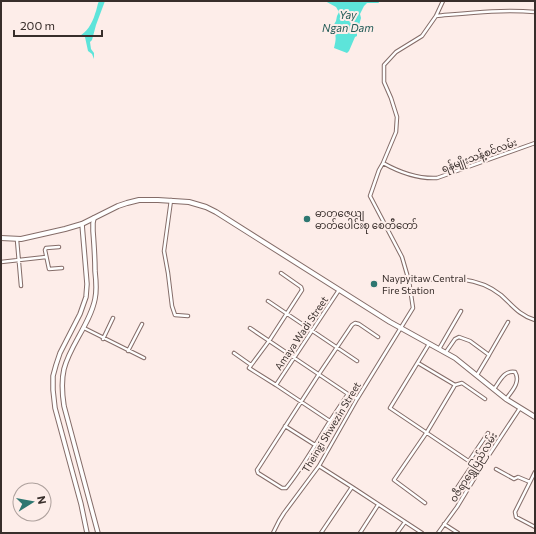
<svg xmlns="http://www.w3.org/2000/svg" width="536" height="534" font-family="Commissioner,'Noto Sans Myanmar',sans-serif">
<style>
.water{fill:#5de4da}
.lines{fill:none;stroke-linecap:round;stroke-linejoin:round}
.minor-casing{stroke:#846c68;stroke-width:4.5}
.tertiary-casing{stroke:#846c68;stroke-width:5.5}
.secondary-casing{stroke:#846c68;stroke-width:6}
.minor{stroke:#fff;stroke-width:2.5}
.tertiary{stroke:#fff;stroke-width:3.5}
.secondary{stroke:#fff;stroke-width:4}
.poi-dot{fill:#2e7771;stroke:#fdede9;stroke-width:1.5}
.labels{text-anchor:middle;dominant-baseline:central;stroke-width:4;stroke-linejoin:round;paint-order:stroke}
.street-label{font-size:10px;fill:#382e2b;stroke:#fdede9}
.poi-label{font-size:10px;fill:#382e2b;stroke:#fdede9;text-anchor:start}
.water-label{font-size:11px;font-style:italic;fill:#235b57;stroke:#fdede9}
</style>
<rect width="100%" height="100%" fill="#fdede9"/>
<!-- water -->
<path class="water" d="M99 1H105L96 25 92 40 90 42 91 49 94 53V59L92 54 88 51 85 37H78C87 32 92 24 95 14 97 9 97 5 99 1Z
M325 1H378L379 3H367L364 6 360 14 361 18 357 32V36L355 37 349 51 347 53 334 48C336 40 337 35 332 28L336 21 337 16 339 12 336 7Z"/>
<g class="lines">
<defs>
<path id="minor" d="M436 16C469 13 502 9 535 12
M383 163C399 172 418 179 437 178L535 143
M171 200 164 251 168 273 172 306 175 315 188 316
M17 240 21 286
M59 247 46 248 45 250 49 269 62 268
M1 262 46 257
M409 281C442 279 473 273 501 295 512 305 520 316 535 320
M268 301 357 361
M84 328 144 358
M250 328C283 350 315 372 348 394L330 421 276 385 249 368 269 341 302 290 301 287 281 273
M103 339 113 318
M429 344 390 408 473 464 455 491
M439 349 461 311
M128 351 142 324
M446 352 455 339 459 337 470 341 489 355 508 322
M234 353 251 365
M418 363 455 385 462 383 485 399
M477 375 489 355
M276 385 339 290
M494 389C500 381 504 370 515 372 521 382 512 391 506 399
M348 394 357 399
M330 421C316 443 303 467 286 488H282L258 473 257 470 259 467 319 374 352 325 355 323 359 324 378 337
M285 426 315 445
M469 461 488 433
M319 466 352 487 321 533
M496 469 514 479 518 477 530 482
M535 472 515 512 516 517 535 527
M352 487 422 533
M425 503 394 480 427 432 455 385
M444 524 458 533
M273 533 279 521 284 513 319 466 357 399 413 308 409 281 402 257 370 196 379 170 383 163 396 132 397 117 391 98 384 82V65L396 52 422 36 436 16 443 1
M360 533 378 505
M397 533 405 522
M438 533 457 507 483 464 520 408"/>
<path id="tertiary" d="M94 218 93 223V231C94 244 95 258 95 271 96 280 97 290 95 299 90 324 70 345 64 369 61 382 62 393 64 406L98 533
M82 224 87 284 86 297 80 314 60 353 56 365 53 376V390L55 408 81 504 87 533"/>
<path id="secondary" d="M1 238 21 239 65 229 82 224 118 206 127 203 139 200H158L189 202 206 207 216 212 390 322 455 358 506 399 535 417"/>
</defs>
<!-- minor casing -->
<use href="#minor" class="minor-casing"/>
<!-- tertiary casing -->
<use href="#tertiary" class="tertiary-casing"/>
<!-- secondary casing -->
<use href="#secondary" class="secondary-casing"/>
<!-- minor -->
<use href="#minor" class="minor"/>
<!-- tertiary -->
<use href="#tertiary" class="tertiary"/>
<!-- secondary -->
<use href="#secondary" class="secondary"/>
</g>
<!-- markers -->
<g class="poi-dot">
<circle cx="307" cy="219" r="4"/>
<circle cx="374" cy="284" r="4"/>
</g>
<g class="labels">
<!-- street labels -->
<g class="street-label">
<text transform="translate(479 155) rotate(-20)">ရန်မျိုးသန့်စင်လမ်း</text>
<text transform="translate(301 333) rotate(-56)">Amaya Wadi Street</text>
<text transform="translate(331 427) rotate(-59)">Theingi Shwezin Street</text>
<text transform="translate(473 467) rotate(-58)">ဝဇီရာရွှေပြည်လမ်း</text>
</g>
<!-- poi labels -->
<g class="poi-label">
<text x="315" y="213">ဓာတုဇေယျ<tspan x="315" dy="12">ဓာတ်ပေါင်းစု စေတီတော်</tspan></text>
<text x="382" y="278">Naypyitaw Central<tspan x="382" dy="12">Fire Station</tspan></text>
</g>
<!-- water labels -->
<g class="water-label">
<text x="348" y="14">Yay<tspan x="348" dy="13">Ngan Dam</tspan></text>
</g>
</g>
<!-- border -->
<rect width="536" height="534" fill="none" stroke="#382e2b" stroke-width="4"/>
<!-- north arrow -->
<g transform="translate(32 502) rotate(79)"><circle r="19" fill="#fdede9" stroke="#aea19d"/>
<path d="M0-3L7 15L0 10L-7 15Z" fill="#2e7771"/>
<text y="-6" font-size="11" font-weight="bold" text-anchor="middle" fill="#382e2b">N</text>
</g>
<!-- scale -->
<path d="M14 30v6h88v-6" fill="none" stroke="#382e2b" stroke-width="2"/>
<text x="20" y="30" font-size="12" fill="#382e2b" stroke="#fdede9" stroke-width="3" paint-order="stroke">200 m</text>
</svg>
